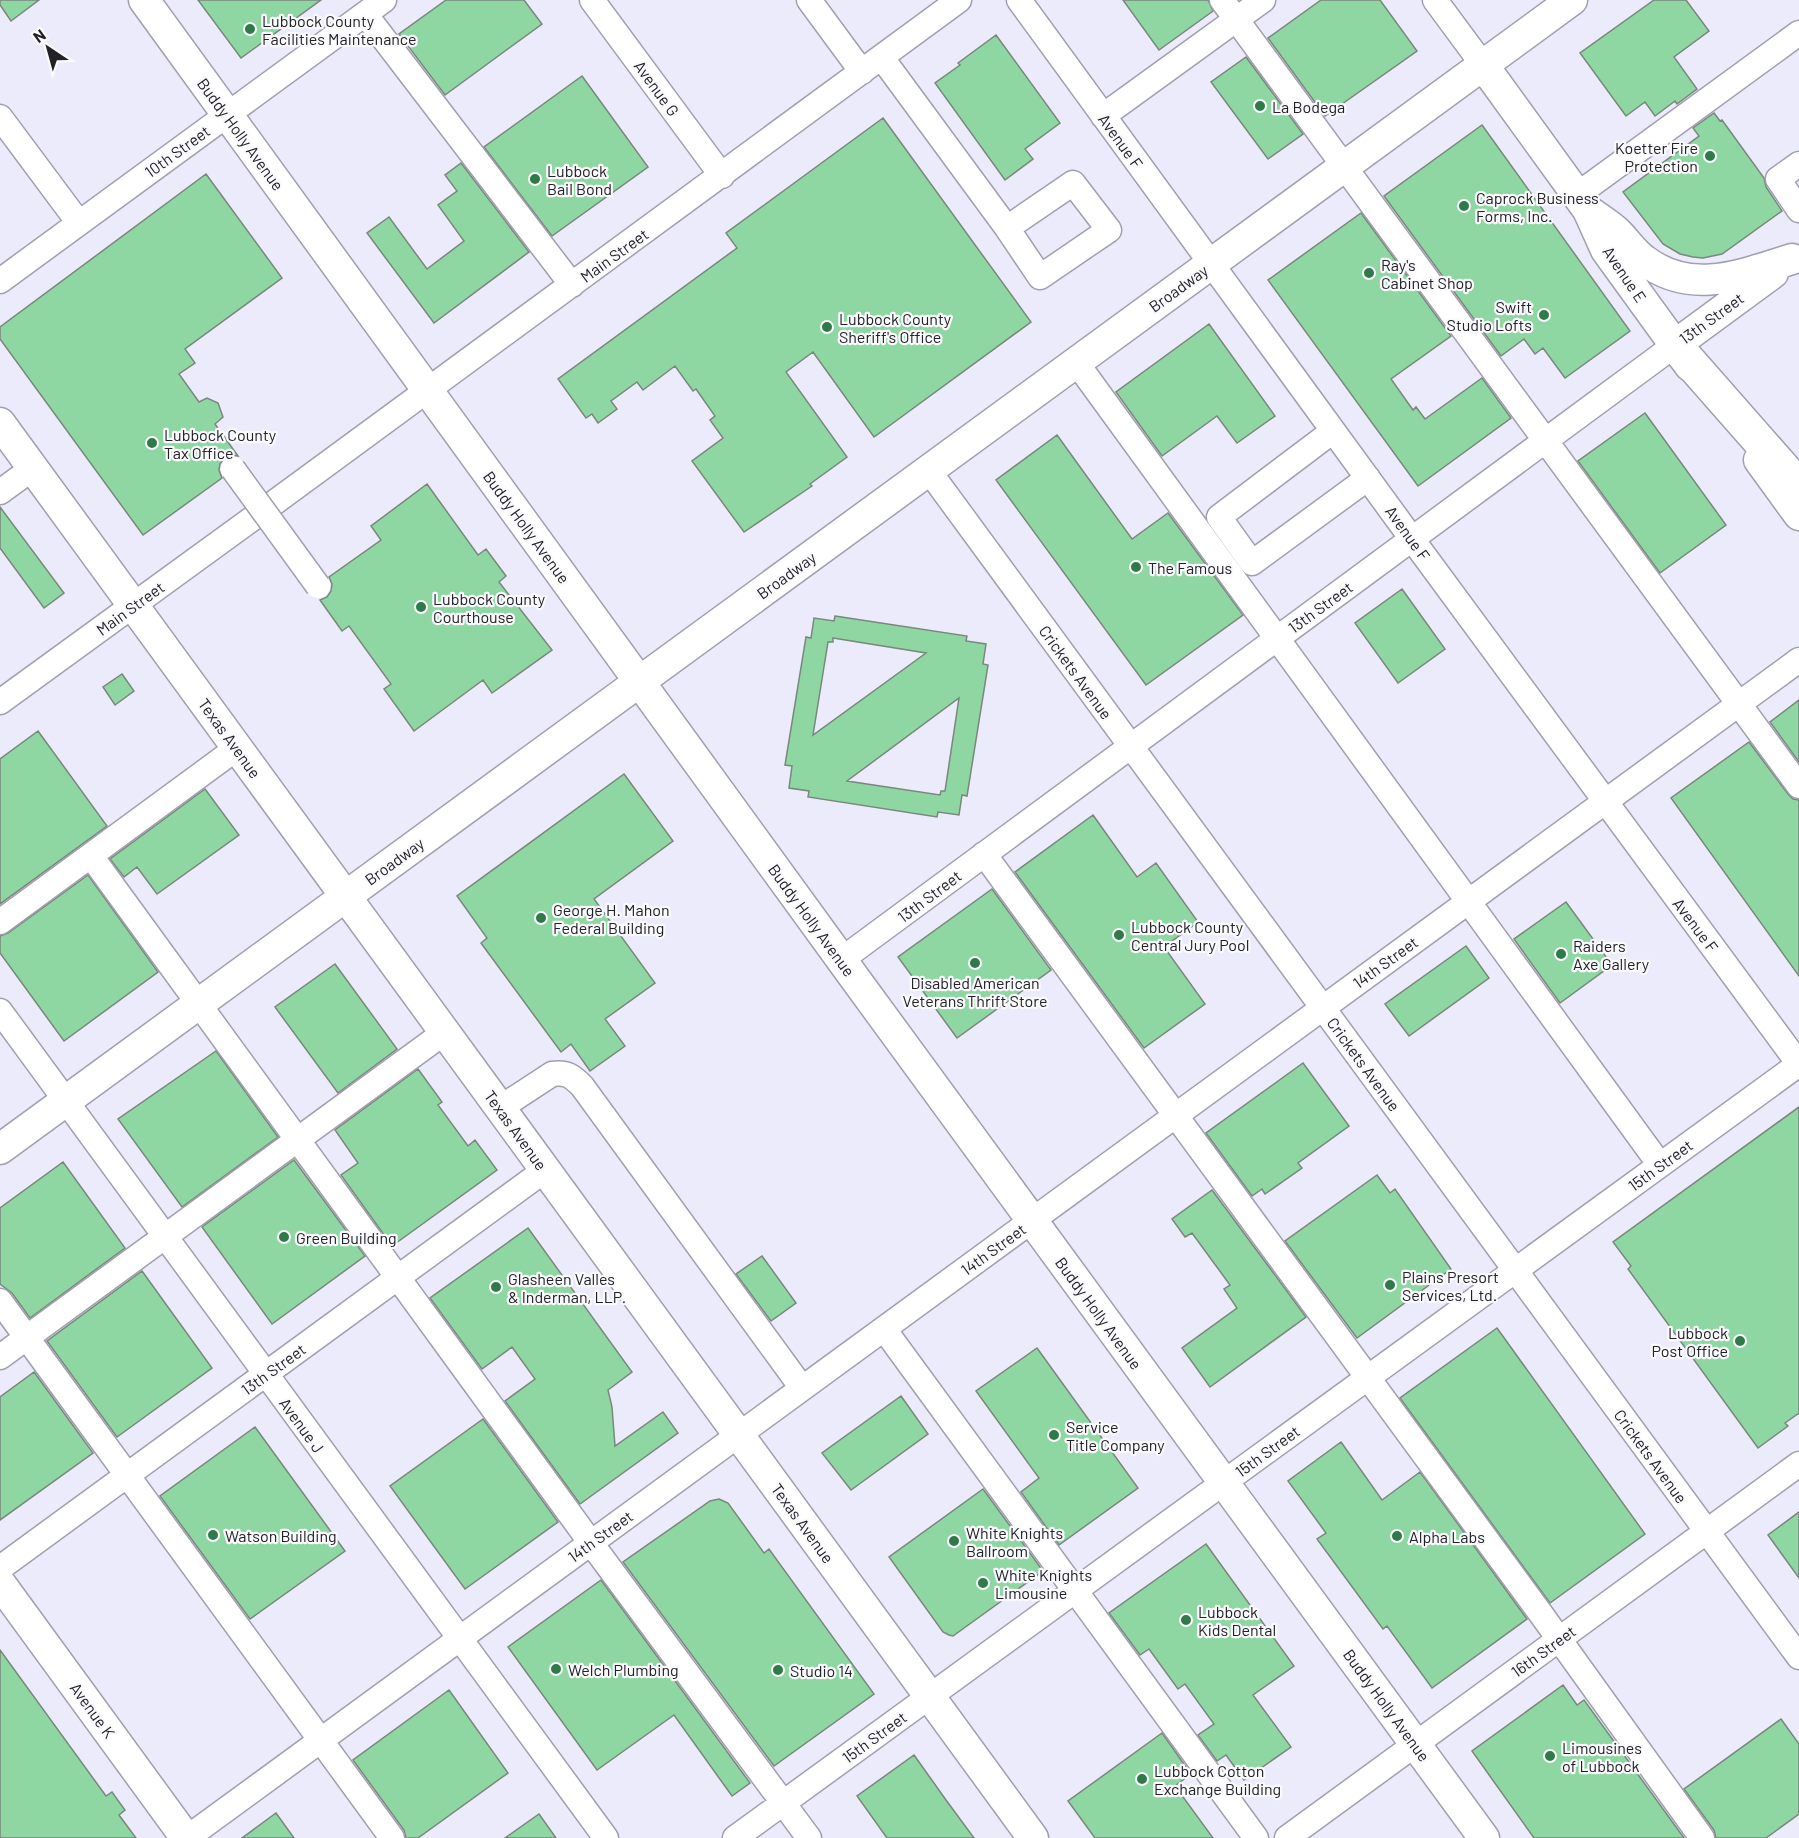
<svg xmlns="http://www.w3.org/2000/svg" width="1799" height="1838" font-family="Barlow,sans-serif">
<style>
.building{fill:#8fd7a2;stroke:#79877c;stroke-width:1.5;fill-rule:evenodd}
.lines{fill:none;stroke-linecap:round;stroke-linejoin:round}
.minor-casing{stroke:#a19faf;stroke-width:27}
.major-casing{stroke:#a19faf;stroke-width:33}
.highway-casing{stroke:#a19faf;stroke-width:36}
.minor{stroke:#fff;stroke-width:24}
.major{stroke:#fff;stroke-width:30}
.highway{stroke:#fff;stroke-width:33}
.minor-bridge-casing{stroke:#a19faf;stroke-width:27;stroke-linecap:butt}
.minor-bridge{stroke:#fff;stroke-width:24}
.poi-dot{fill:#2f7a48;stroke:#fafafd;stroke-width:2}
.labels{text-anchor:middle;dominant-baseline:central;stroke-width:4.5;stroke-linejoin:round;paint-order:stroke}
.poi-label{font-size:16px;fill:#212127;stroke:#fafafd;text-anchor:start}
.street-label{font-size:16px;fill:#212127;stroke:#fafafd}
</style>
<rect width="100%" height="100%" fill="#ecebfc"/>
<!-- building -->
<path class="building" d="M0 0H39L11 21 0 5Z
M198 0H321L241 58Z
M446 0H524L542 24 445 95 399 34Z
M1123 0H1208L1213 11 1159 50Z
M1321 0H1380L1417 51 1325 116 1268 38Z
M1654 0H1686L1709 31 1674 57 1697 89 1677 104 1675 101 1655 116 1645 102 1626 116 1580 53Z
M996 35 1060 123 1025 149 1033 159 1005 180 935 83 960 65 958 63Z
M1246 57 1303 134 1268 159 1211 82Z
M582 76 648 167 552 236 484 147Z
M1714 113 1720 121 1722 120 1764 178 1766 187 1782 211 1722 254 1703 258 1693 257 1680 254 1663 244 1623 192 1699 136 1693 128Z
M883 118 1031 322 874 437 813 352 786 372 847 457 810 484 812 486 744 532 692 461 723 438 710 420 715 416 696 389 693 391 675 366 643 390 637 382 611 401 617 409 598 423 592 414 586 418 558 379 737 248 726 233Z
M1482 125 1630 331 1565 378 1543 348 1535 354 1524 339 1501 356 1384 196Z
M461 163 529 252 434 323 367 233 389 217 427 269 464 241 438 205 457 191 445 175Z
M206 174 282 278 185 349 195 363 179 374 199 402 207 398 218 403 223 417 215 424 238 456 231 455 224 458 220 464 219 470 222 478 143 535 0 339V327Z
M1361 213 1451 336 1391 379 1413 410 1416 407 1425 419 1482 378 1511 418 1418 486 1268 280Z
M1209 324 1275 416 1237 443 1217 416 1162 456 1116 392Z
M1645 413 1726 525 1660 573 1578 461Z
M1057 435 1132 539 1168 513 1243 615 1146 685 996 480Z
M427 484 478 555 486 549 506 576 499 582 552 650 492 693 483 680 414 731 384 689 391 684 349 626 342 631 320 600 327 597 331 591 332 584 329 577 381 540 371 526Z
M0 507 64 593 44 608 0 548Z
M1402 589 1445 649 1398 683 1355 623Z
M835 616 967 636 966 641 986 644 983 664 988 665 967 796 962 795 959 815 938 812 937 817 808 797 809 791 789 788 792 766 785 765 806 637 811 638 814 618 834 621ZM833 638 926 653 813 735 828 642H833ZM959 698 945 791H941L940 795 847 781Z
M122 674 134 691 115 705 103 687Z
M1799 700V762L1770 722Z
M38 731 107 826 0 904V759Z
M1749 742 1788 794 1793 799 1799 800V976L1671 798Z
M624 774 673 841 594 899 655 983 605 1019 625 1046 590 1071 571 1044 561 1052 481 943 487 938 457 896Z
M205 789 239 835 157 894 137 867 124 877 110 859Z
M1093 815 1137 877 1156 863 1198 922 1164 947 1205 1004 1144 1048 1015 872Z
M88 875 158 972 64 1041 0 953V936L8 933Z
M992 889 1051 970 957 1038 898 957Z
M1566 902 1612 965 1560 1003 1514 939Z
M1466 946 1489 978 1409 1036 1385 1004Z
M335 964 397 1049 338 1093 275 1007Z
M216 1051 278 1137 182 1207 118 1119Z
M1303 1063 1349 1126 1298 1163 1302 1168 1265 1194 1262 1189 1252 1196 1206 1133Z
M418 1069 442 1102 438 1105 468 1146 475 1140 497 1170 392 1246 341 1175 358 1163 335 1130Z
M1799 1107V1413L1785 1423 1788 1426 1758 1448 1628 1269 1631 1266 1613 1242Z
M294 1160 365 1256 272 1324 202 1227Z
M63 1162 125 1248 30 1318 12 1293 0 1284V1208Z
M1377 1175 1390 1193 1395 1189 1451 1269 1357 1338 1285 1241Z
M1212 1190 1306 1317 1210 1387 1182 1348 1237 1308 1224 1289 1230 1285 1192 1233 1185 1237 1172 1219Z
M528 1228 632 1372 608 1390 612 1407 615 1446 663 1412 678 1433 580 1504 505 1401 535 1379 512 1347 482 1369 430 1298Z
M762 1256 796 1303 771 1321 736 1274Z
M142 1271 212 1368 117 1437 47 1341Z
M1497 1328 1645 1534 1550 1603 1400 1398Z
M1037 1348 1138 1488 1059 1545 1021 1492 1039 1478 976 1391Z
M34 1372 93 1453 0 1520V1397Z
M901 1396 928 1434 851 1490 822 1453Z
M483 1419 558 1522 465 1589 390 1486Z
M255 1427 345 1551 250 1619 160 1496Z
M1341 1442 1382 1500 1420 1472 1527 1619 1432 1688 1387 1626 1383 1629 1317 1539 1326 1533 1288 1481Z
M983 1489 1043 1571 953 1636 949 1635 943 1632 889 1557Z
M719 1499 728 1503 764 1553 769 1549 874 1694 774 1766 623 1562 710 1501Z
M1799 1512V1578L1768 1535Z
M1206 1544 1294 1666 1253 1695 1291 1747 1244 1780 1226 1755 1217 1761 1198 1735 1214 1724 1185 1684 1178 1689 1149 1649 1140 1655 1109 1613Z
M601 1580 750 1783 732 1796 674 1715 597 1770 508 1647Z
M0 1650 106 1796 112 1792 125 1810 119 1815 136 1838H0Z
M1563 1685 1577 1705 1584 1700 1684 1838H1534L1472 1751Z
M449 1690 508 1773 418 1838H406L404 1830 353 1760Z
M1781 1719 1799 1744V1814L1766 1838H1716L1714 1830 1684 1789Z
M1162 1733 1191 1774 1175 1786 1213 1838H1095L1068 1801Z
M914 1755 946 1800 974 1838H887L857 1796Z
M276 1813 294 1838H242Z
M539 1814 556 1838H505Z"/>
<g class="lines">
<defs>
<path id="minor" d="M592 0 722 176
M809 0 862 72
M1222 0 1799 786
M1435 0 1483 65
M365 14 572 285
M882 58 1007 228 1040 277 1109 230 1073 183 1007 228
M1103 116 1263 0
M0 117 79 223
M1799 164 1778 179 1799 210
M1577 195 1799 33
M0 281 384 0
M1076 362C1271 630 1467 897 1660 1165
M1333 431 1219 517 1252 563 1368 478
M929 471 1799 1657
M0 492 33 468
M267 508 959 0
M0 702 260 513
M984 854 1541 1614 1702 1838
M91 856 591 1543 809 1838
M0 922 237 748
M841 960 1675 345
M0 1011 606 1838
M500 1108 552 1074C567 1072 572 1076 582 1086L802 1388
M0 1301 392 1838
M884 1329 1256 1838
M0 1357 445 1032
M0 1568 545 1170
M187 1838 1799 660
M735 1838 1799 1064 1412 539 1019 0
M1287 1838 1799 1464"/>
<path id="major" d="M144 0 859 984 1484 1838
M1483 65 1588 210 1606 250 1690 366
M1593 214C1601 220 1611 226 1618 233 1627 242 1634 253 1644 260 1691 296 1741 275 1792 259
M1675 345 1773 273
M0 423 1033 1838
M1759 460 1799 515
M0 1149 1572 0
M0 1583 186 1838"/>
<path id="highway" d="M1675 345 1799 486"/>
</defs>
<!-- minor casing -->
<use href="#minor" class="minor-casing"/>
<!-- major casing -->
<use href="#major" class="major-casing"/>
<!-- highway casing -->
<use href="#highway" class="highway-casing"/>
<!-- minor -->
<use href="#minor" class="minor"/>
<!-- major -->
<use href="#major" class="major"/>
<!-- highway -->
<use href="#highway" class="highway"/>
<defs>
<path id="minor-bridge" d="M233 469 318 586"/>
</defs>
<!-- minor-bridge casing -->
<use href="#minor-bridge" class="minor-bridge-casing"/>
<!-- minor-bridge -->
<use href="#minor-bridge" class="minor-bridge"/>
</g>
<!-- markers -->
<g class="poi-dot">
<circle cx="250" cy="29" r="6"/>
<circle cx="1260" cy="106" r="6"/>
<circle cx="1710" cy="156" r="6"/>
<circle cx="535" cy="179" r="6"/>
<circle cx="1464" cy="206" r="6"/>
<circle cx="1369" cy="273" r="6"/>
<circle cx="1544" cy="315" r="6"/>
<circle cx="827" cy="327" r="6"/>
<circle cx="152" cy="443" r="6"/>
<circle cx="1136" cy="567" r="6"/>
<circle cx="421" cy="607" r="6"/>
<circle cx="541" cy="918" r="6"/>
<circle cx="1119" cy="935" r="6"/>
<circle cx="1561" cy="954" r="6"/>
<circle cx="975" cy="963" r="6"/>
<circle cx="284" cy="1237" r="6"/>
<circle cx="1390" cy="1285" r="6"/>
<circle cx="496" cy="1287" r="6"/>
<circle cx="1740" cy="1341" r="6"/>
<circle cx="1054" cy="1435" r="6"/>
<circle cx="213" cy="1535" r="6"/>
<circle cx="1397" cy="1536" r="6"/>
<circle cx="954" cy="1541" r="6"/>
<circle cx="983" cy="1583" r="6"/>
<circle cx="1186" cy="1620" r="6"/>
<circle cx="556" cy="1669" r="6"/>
<circle cx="778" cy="1670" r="6"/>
<circle cx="1550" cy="1756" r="6"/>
<circle cx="1142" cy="1779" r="6"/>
</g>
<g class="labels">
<!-- poi labels -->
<g class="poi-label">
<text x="262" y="20">Lubbock County<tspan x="262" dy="18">Facilities Maintenance</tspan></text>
<text x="1272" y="106">La Bodega</text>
<text x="1698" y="147" text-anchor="end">Koetter Fire<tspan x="1698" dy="18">Protection</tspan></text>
<text x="547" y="170">Lubbock<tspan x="547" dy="18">Bail Bond</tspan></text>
<text x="1476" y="197">Caprock Business<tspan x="1476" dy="18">Forms, Inc.</tspan></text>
<text x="1381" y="264">Ray's<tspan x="1381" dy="18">Cabinet Shop</tspan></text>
<text x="1532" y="306" text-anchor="end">Swift<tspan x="1532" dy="18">Studio Lofts</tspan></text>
<text x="839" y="318">Lubbock County<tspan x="839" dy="18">Sheriff's Office</tspan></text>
<text x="164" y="434">Lubbock County<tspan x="164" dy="18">Tax Office</tspan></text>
<text x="1148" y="567">The Famous</text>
<text x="433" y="598">Lubbock County<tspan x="433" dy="18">Courthouse</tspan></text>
<text x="553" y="909">George H. Mahon<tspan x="553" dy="18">Federal Building</tspan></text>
<text x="1131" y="926">Lubbock County<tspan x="1131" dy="18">Central Jury Pool</tspan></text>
<text x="1573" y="945">Raiders<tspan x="1573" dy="18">Axe Gallery</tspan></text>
<text x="975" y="982" text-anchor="middle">Disabled American<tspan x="975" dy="18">Veterans Thrift Store</tspan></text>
<text x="296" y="1237">Green Building</text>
<text x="1402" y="1276">Plains Presort<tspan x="1402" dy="18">Services, Ltd.</tspan></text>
<text x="508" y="1278">Glasheen Valles<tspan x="508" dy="18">&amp; Inderman, LLP.</tspan></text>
<text x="1728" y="1332" text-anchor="end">Lubbock<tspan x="1728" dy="18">Post Office</tspan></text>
<text x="1066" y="1426">Service<tspan x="1066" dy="18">Title Company</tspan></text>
<text x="966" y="1532">White Knights<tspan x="966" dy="18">Ballroom</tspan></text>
<text x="225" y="1535">Watson Building</text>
<text x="1409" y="1536">Alpha Labs</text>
<text x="995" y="1574">White Knights<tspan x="995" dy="18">Limousine</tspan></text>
<text x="1198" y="1611">Lubbock<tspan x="1198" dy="18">Kids Dental</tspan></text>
<text x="568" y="1669">Welch Plumbing</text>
<text x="790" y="1670">Studio 14</text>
<text x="1562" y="1747">Limousines<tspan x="1562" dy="18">of Lubbock</tspan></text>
<text x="1154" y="1770">Lubbock Cotton<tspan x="1154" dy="18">Exchange Building</tspan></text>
</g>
<!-- street labels -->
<g class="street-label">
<text transform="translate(657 88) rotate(54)">Avenue G</text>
<text transform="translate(241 134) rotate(54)">Buddy Holly Avenue</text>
<text transform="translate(1121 141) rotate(54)">Avenue F</text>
<text transform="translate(177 151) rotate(-36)">10th Street</text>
<text transform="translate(614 255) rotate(-36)">Main Street</text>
<text transform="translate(1625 274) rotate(56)">Avenue E</text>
<text transform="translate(1178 288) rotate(-36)">Broadway</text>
<text transform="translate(1711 318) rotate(-36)">13th Street</text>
<text transform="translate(527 527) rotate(54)">Buddy Holly Avenue</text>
<text transform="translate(1408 533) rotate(54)">Avenue F</text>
<text transform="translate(786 575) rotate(-36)">Broadway</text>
<text transform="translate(1320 607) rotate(-36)">13th Street</text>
<text transform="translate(130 608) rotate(-36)">Main Street</text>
<text transform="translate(1076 672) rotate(54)">Crickets Avenue</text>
<text transform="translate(230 738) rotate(54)">Texas Avenue</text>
<text transform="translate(394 861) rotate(-36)">Broadway</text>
<text transform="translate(929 896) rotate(-37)">13th Street</text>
<text transform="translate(812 920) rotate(54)">Buddy Holly Avenue</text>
<text transform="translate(1696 925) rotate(53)">Avenue F</text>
<text transform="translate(1385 962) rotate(-36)">14th Street</text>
<text transform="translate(1364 1064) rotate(54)">Crickets Avenue</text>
<text transform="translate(516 1130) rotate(54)">Texas Avenue</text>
<text transform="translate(1660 1165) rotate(-36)">15th Street</text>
<text transform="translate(993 1249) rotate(-36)">14th Street</text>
<text transform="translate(1099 1313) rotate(54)">Buddy Holly Avenue</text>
<text transform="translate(273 1369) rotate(-36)">13th Street</text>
<text transform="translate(302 1425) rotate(54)">Avenue J</text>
<text transform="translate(1267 1451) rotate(-36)">15th Street</text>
<text transform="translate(1651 1456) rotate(54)">Crickets Avenue</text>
<text transform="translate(803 1523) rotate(54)">Texas Avenue</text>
<text transform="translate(600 1536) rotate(-36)">14th Street</text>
<text transform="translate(1543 1651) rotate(-36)">16th Street</text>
<text transform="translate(1387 1705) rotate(54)">Buddy Holly Avenue</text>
<text transform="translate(93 1710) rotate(54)">Avenue K</text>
<text transform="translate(874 1737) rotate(-36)">15th Street</text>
</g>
</g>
<!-- north arrow -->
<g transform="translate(48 48) rotate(324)" stroke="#fafafd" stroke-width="4.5" paint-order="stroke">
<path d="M0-4.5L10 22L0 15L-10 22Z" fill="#212127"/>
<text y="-9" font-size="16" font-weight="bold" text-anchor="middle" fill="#212127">N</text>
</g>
</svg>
